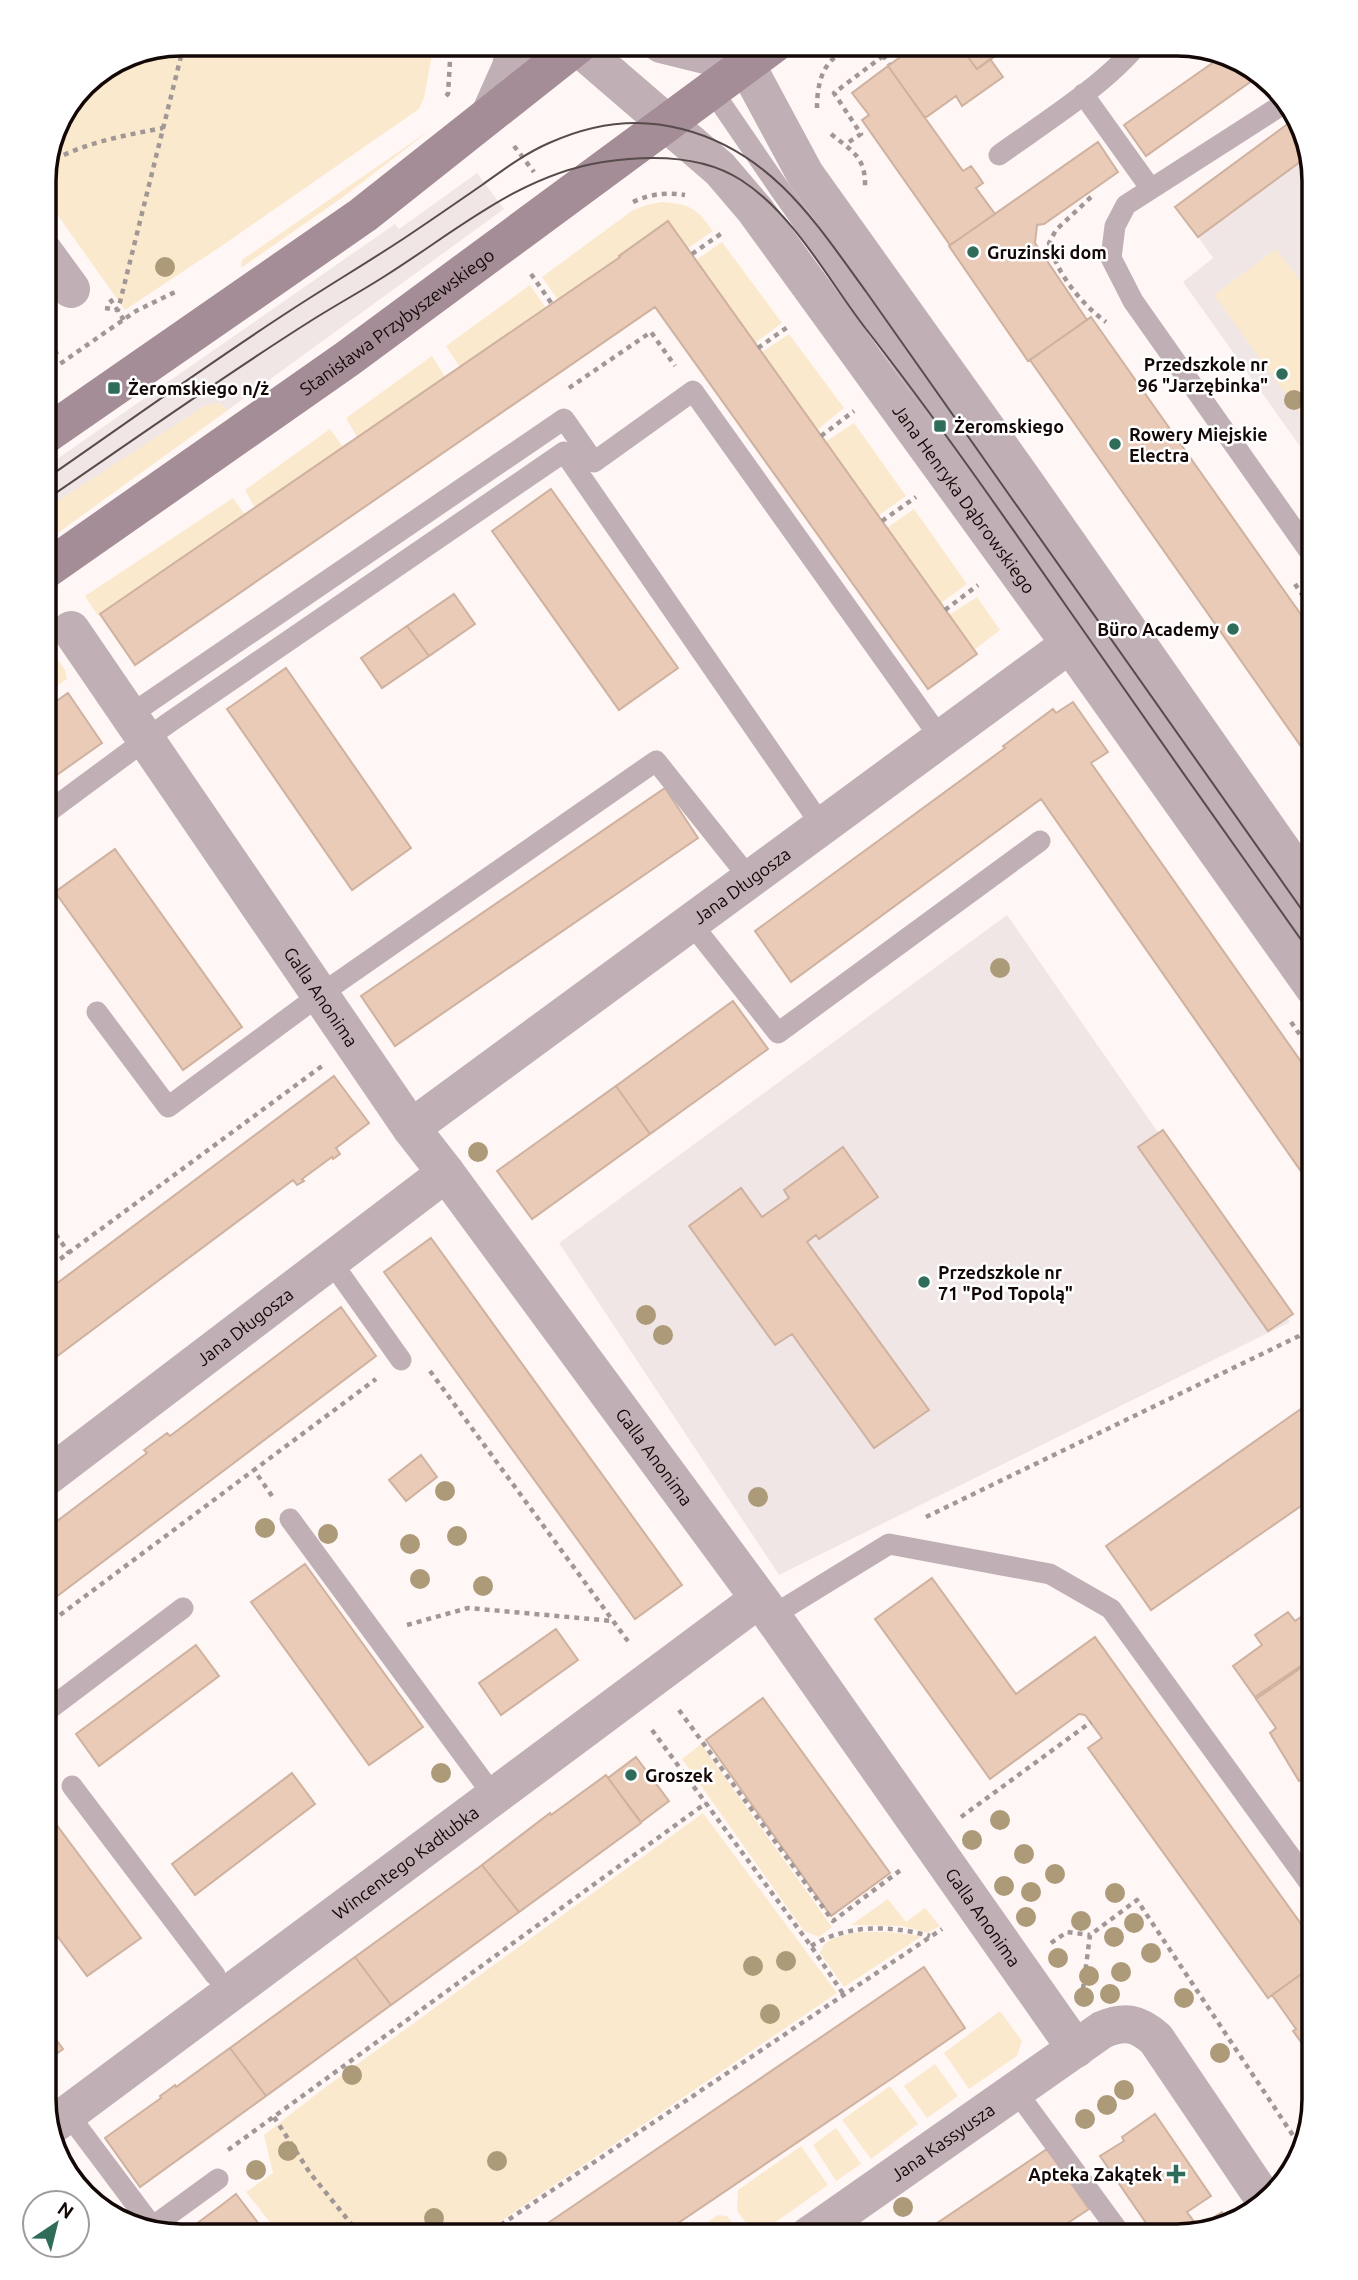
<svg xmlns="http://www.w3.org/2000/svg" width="1358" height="2280" font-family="Ubuntu,sans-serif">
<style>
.built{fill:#f0e6e6}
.green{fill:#fae9cd}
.building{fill:#eacbb8;stroke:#cfb19f;stroke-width:2}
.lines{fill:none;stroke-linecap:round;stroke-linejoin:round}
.path{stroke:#a19796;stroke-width:4.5;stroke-dasharray:5 5;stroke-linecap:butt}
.service{stroke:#c0b0b6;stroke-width:21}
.minor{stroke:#c0b0b6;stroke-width:38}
.tertiary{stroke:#c0b0b6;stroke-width:38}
.secondary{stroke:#a48d96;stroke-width:38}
.tram{stroke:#574c4b;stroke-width:2}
.tree{fill:#ac9a79}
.poi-dot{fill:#2f6d5a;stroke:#fff;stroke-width:2.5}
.labels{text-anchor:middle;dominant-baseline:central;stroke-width:5;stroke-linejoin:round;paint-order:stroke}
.poi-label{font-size:18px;font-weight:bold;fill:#140807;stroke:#fff;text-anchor:start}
.street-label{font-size:18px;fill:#140807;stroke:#fff}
.rim{fill:none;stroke:#140807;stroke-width:3.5}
</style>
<rect width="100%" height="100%" fill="#fff7f6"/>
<!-- built -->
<path class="built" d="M1308 156 1314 181V466L1183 282 1213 258 1198 237Z
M477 173 504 209 228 410 218 403 44 510V468L395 224 399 229Z
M1007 915 1290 1322 779 1575 559 1243Z"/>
<!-- green -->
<path class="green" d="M181 44H434L424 98 419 109 223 245 125 310 44 196V172L54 128 84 84 129 54Z
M433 128 343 197 241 268 242 260Z
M661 202C691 204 696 208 713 231L688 248 668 222 558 300 542 277 633 210 647 205Z
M1314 223V252L1301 234Z
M722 242 782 323 755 343 696 260Z
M1276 249 1314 299V433L1214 295Z
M530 285 546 308 460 367 446 346Z
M789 334 844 408 817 430 762 352Z
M432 356 445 377 357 437 346 418Z
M218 403 228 410 44 543V510L206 405Z
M854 423 906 496 878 516 825 442Z
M330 429 343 447 255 508 245 490Z
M233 498 245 515 98 616 85 596Z
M914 509 967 584 941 603 887 528Z
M977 597 1000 630 974 650 949 615Z
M44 641 65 670 67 679 44 695Z
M701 1744 832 1927 819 1937 804 1931 682 1759Z
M703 1813 837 1993 479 2236H281L246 2192 273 2173 264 2135 319 2092Z
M888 1899 906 1922 925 1908 940 1926 928 1933 902 1926 851 1925Z
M859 1932H888L922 1936 844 1987 820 1953C825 1936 843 1936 859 1932Z
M1000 2011 1022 2041 1017 2056 969 2089 944 2053Z
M935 2064 958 2096 927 2118 904 2086Z
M890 2086 918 2124 871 2159 842 2120Z
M836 2128 861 2164 836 2181 813 2145Z
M801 2146 828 2185 756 2236 737 2211 738 2190Z
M718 2215 727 2216 742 2236H687Z"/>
<!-- building -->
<path class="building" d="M918 44H958L977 69 990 59 1003 77 962 106 956 96 925 118 888 66Z
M958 44H1012L977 69Z
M1221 57 1254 67 1260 75 1146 156 1124 125Z
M888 66 963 171 971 166 977 174 983 183 976 188 995 214 950 245 862 120 869 115 852 93Z
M1297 117 1300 120 1308 156 1198 237 1175 207Z
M1098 142 1118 172 1044 224 1037 225 1035 243 1087 320 1028 361 949 246Z
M668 221 977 654 928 689 655 307 135 665 100 614 620 257 619 256Z
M1091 317 1314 633V765L1030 360Z
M44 325 54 339 50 342 58 353 44 363Z
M551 489 678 668 619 710 492 531Z
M454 594 475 624 429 656 407 626Z
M407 626 429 656 382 688 361 658Z
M286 668 411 848 352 890 227 709Z
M68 693 102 743 44 784V710Z
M1073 702 1108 752 1091 763 1314 1080V1190L1041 799 791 982 755 931 1005 748 1003 746 1053 709 1056 713Z
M665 788 698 838 395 1046 361 996Z
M115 849 242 1027 183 1070 55 892Z
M733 1001 768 1049 650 1134 616 1086Z
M334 1076 369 1123 336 1148 340 1154 333 1159 332 1157 302 1179 304 1181 297 1185 293 1180 44 1366V1293Z
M616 1086 650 1134 532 1219 497 1171Z
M1163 1130 1293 1314 1268 1331 1138 1147Z
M843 1147 878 1197 819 1239 816 1235 807 1242 929 1410 874 1448 792 1334 775 1345 689 1226 741 1188 762 1217 789 1198 784 1190Z
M431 1238 682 1585 635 1619 384 1272Z
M341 1307 376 1356 44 1606V1531L147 1453 144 1450 167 1433 170 1436Z
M1314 1394V1497L1151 1610 1106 1546 1305 1406 1303 1402Z
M421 1455 437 1477 406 1501 389 1480Z
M305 1564 423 1727 369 1765 251 1602Z
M932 1578 1016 1694 1095 1637 1314 1942V1965L1268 1998 1088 1748 1102 1738 1085 1715 1079 1714 990 1779 875 1619Z
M1314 1608V1657L1255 1697 1233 1666 1262 1645 1255 1635 1288 1612 1295 1621Z
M556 1629 578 1660 501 1715 479 1683Z
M196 1645 219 1676 99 1766 76 1734Z
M1314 1659V1703L1303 1710 1314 1727V1770L1299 1781 1270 1733 1276 1728 1256 1699Z
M763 1698 890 1873 831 1916 706 1740Z
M636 1757 669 1801 641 1822 608 1778Z
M292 1773 315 1804 195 1895 172 1864Z
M606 1775 641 1823 519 1912 482 1865 550 1813 551 1815Z
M44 1808 141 1938 87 1976 44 1918Z
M482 1865 519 1912 391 2005 355 1957Z
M355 1957 391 2005 266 2096 230 2048Z
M1314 1965V2060L1293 2031 1296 2029 1272 1995Z
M924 1967 965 2028 891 2079 659 2236H529Z
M44 2023 63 2049 44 2063Z
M230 2048 266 2096 140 2187 105 2138 161 2098 160 2096 167 2091 175 2085 176 2087Z
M1155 2114 1211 2196 1187 2212 1198 2227 1222 2212 1230 2224 1177 2236H1155L1100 2156 1124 2141 1122 2137Z
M1047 2149 1089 2209 1048 2236H918Z
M236 2194 268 2236H180L223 2204Z"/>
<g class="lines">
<!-- path -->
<path class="path" d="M837 44 842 52
M1077 44 1085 54
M175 45 450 52
M877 47 889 64
M446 96 448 94 451 44
M817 108C817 88 821 64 840 54 845 51 851 52 856 51 862 50 867 47 872 44
M831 134C852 151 866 157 865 187
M849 142 861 134 834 93 883 56
M514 146 534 172
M46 164C83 143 121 136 163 128
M1091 197 1056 230 1049 243C1056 272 1081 304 1106 322
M633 202C650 194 666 192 685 195
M692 254 722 233
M531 274 552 304
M110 299 124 320
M105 308 118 310 184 44
M758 348 789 326
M44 375 136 311 179 290
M569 388 651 332 675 366
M821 436 854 411
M882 521 916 497
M1295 584 1314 612
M945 610 978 585
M1291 1022 1314 1055
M44 1218 69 1253
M44 1271 322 1066
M430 1371 630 1644
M272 1496 254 1470 376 1379
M926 1517 1299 1336 1314 1326
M407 1625 468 1608 613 1621
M44 1627 254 1470
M679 1710 833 1921 902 1869
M652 1730 811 1946 844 1995
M961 1817 1091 1722
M1051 1943 1067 1932 1090 1935
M811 1946C848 1924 889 1925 930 1936
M1083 1989 1090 1935 1137 1900 1300 2146
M274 2117 310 2173 361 2236
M228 2150 706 1803
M484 2236 942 1929"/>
<!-- service -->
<path class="service" d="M707 83 781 191 1314 944
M1083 94 1151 189
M1285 103 1126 205 1115 226 1111 258 1133 301 1314 558
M999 155C1042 124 1105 85 1138 44
M130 715 564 419 594 462 693 391 941 739
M44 815 167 724 564 452 822 826
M691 923 778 1033 1040 841
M97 1012 168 1107 321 994 656 761 750 879
M330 1260 401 1360
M290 1519 482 1780
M772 1616 889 1544 1050 1574 1111 1609 1314 1889
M44 1713 183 1608
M72 1786 215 1975
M1016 2091 1122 2236
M68 2114 155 2230
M152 2227 218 2179"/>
<!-- minor -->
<g class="minor">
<path d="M44 252 71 289"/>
<path id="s1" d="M71 630 411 1128 446 1173 772 1616 1076 2049"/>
<path id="s2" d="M411 1128 1070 644"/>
<path id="s3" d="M44 1479 446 1173"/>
<path id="s4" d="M50 2127 759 1599"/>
<path id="s5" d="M808 2236 1102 2030C1125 2020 1138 2023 1156 2039L1264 2199"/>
</g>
<!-- tertiary -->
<g class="tertiary">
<path id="s6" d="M575 44 720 169 755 210 1070 644 1314 988"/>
<path d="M661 44 746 65"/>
<path d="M735 44 805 174 1024 481 1314 896"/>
<path d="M490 114 511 67 515 44"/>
</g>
<!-- secondary -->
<g class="secondary">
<path d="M44 436 363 215 579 44"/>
<path id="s7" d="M44 571 347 359 774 44"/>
</g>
<!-- tram -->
<path class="tram" d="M44 480C125 424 205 366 288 312 326 287 365 264 403 239 430 221 456 203 482 185 503 170 524 154 549 143 591 124 637 117 682 129 772 152 816 223 867 293L1314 927
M44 501C132 441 219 379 309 322 334 306 360 292 385 276 455 232 519 175 603 162 649 155 701 154 741 180 794 214 828 280 866 329 937 420 1003 515 1069 610 1150 726 1232 843 1314 958"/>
</g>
<!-- trees -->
<g class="tree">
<circle cx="165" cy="267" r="10"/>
<circle cx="1294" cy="400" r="10"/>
<circle cx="1000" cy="968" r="10"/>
<circle cx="478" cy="1152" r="10"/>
<circle cx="646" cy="1315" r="10"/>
<circle cx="663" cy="1335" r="10"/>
<circle cx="445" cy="1491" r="10"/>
<circle cx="758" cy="1497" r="10"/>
<circle cx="265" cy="1528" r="10"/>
<circle cx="328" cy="1534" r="10"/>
<circle cx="457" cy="1536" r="10"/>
<circle cx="410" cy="1544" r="10"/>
<circle cx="420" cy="1579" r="10"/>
<circle cx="483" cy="1586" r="10"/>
<circle cx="441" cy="1773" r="10"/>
<circle cx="1000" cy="1820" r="10"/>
<circle cx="972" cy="1840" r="10"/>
<circle cx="1024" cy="1854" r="10"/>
<circle cx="1055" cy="1874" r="10"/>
<circle cx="1004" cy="1886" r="10"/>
<circle cx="1031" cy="1892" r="10"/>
<circle cx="1115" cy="1893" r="10"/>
<circle cx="1026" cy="1917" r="10"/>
<circle cx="1081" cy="1921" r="10"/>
<circle cx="1134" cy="1923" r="10"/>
<circle cx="1114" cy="1937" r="10"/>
<circle cx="1151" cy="1953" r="10"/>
<circle cx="1058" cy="1958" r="10"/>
<circle cx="786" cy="1961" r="10"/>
<circle cx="753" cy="1966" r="10"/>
<circle cx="1121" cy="1972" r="10"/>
<circle cx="1089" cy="1976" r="10"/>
<circle cx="1110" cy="1994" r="10"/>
<circle cx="1084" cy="1997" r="10"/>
<circle cx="1184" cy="1998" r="10"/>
<circle cx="770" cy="2014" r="10"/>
<circle cx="1220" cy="2053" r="10"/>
<circle cx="352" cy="2075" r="10"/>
<circle cx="1124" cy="2090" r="10"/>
<circle cx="1107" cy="2105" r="10"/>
<circle cx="1085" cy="2119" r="10"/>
<circle cx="288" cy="2151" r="10"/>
<circle cx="497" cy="2161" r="10"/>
<circle cx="256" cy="2170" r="10"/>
<circle cx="903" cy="2207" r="10"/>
<circle cx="434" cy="2218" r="10"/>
</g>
<!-- markers -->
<g class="poi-dot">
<circle cx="973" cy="252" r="7"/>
<circle cx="1282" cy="374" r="7"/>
<rect x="107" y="381" width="14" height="14" rx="3.5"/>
<rect x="933" y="419" width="14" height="14" rx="3.5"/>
<circle cx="1115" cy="444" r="7"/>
<circle cx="1233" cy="629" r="7"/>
<circle cx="924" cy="1282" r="7"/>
<circle cx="631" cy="1775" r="7"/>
<path d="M1172.5 2163.5h7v7h7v7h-7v7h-7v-7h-7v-7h7z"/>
</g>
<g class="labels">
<!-- poi labels -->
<g class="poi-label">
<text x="987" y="252">Gruzinski dom</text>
<text x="1268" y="364" text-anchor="end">Przedszkole nr<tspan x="1268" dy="21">96 "Jarzębinka"</tspan></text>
<text x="128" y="388">Żeromskiego n/ż</text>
<text x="954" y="426">Żeromskiego</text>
<text x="1129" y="434">Rowery Miejskie<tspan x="1129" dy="21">Electra</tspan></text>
<text x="1219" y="629" text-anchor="end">Büro Academy</text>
<text x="938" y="1272">Przedszkole nr<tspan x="938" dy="21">71 "Pod Topolą"</tspan></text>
<text x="645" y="1775">Groszek</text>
<text x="1162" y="2174" text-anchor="end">Apteka Zakątek</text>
</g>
<!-- street labels -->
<g class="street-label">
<text stroke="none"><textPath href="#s7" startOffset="432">Stanisława Przybyszewskiego</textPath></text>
<text stroke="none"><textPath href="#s6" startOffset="602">Jana Henryka Dąbrowskiego</textPath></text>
<text stroke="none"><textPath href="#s2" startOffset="410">Jana Długosza</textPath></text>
<text stroke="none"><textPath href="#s1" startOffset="444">Galla Anonima</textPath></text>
<text stroke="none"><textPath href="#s3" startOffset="252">Jana Długosza</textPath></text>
<text stroke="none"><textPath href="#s1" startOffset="1012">Galla Anonima</textPath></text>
<text stroke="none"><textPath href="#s4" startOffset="443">Wincentego Kadłubka</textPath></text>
<text stroke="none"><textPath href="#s1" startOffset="1578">Galla Anonima</textPath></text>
<text stroke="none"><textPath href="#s5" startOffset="164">Jana Kassyusza</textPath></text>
</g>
</g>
<!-- crop -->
<path d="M0 0H1358V2280H0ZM181 56H1177A125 125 0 0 1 1302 181V2099A125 125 0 0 1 1177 2224H181A125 125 0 0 1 56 2099V181A125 125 0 0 1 181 56Z" fill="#fff" fill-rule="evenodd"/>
<path class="rim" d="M181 56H1177A125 125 0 0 1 1302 181V2099A125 125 0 0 1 1177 2224H181A125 125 0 0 1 56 2099V181A125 125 0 0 1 181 56Z"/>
<!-- north arrow -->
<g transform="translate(56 2224) rotate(35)"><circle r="33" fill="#ffffff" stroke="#a19c9c" stroke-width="2"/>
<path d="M0-5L12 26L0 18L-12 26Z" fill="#2f6d5a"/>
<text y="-10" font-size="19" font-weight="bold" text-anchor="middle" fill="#140807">N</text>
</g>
</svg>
